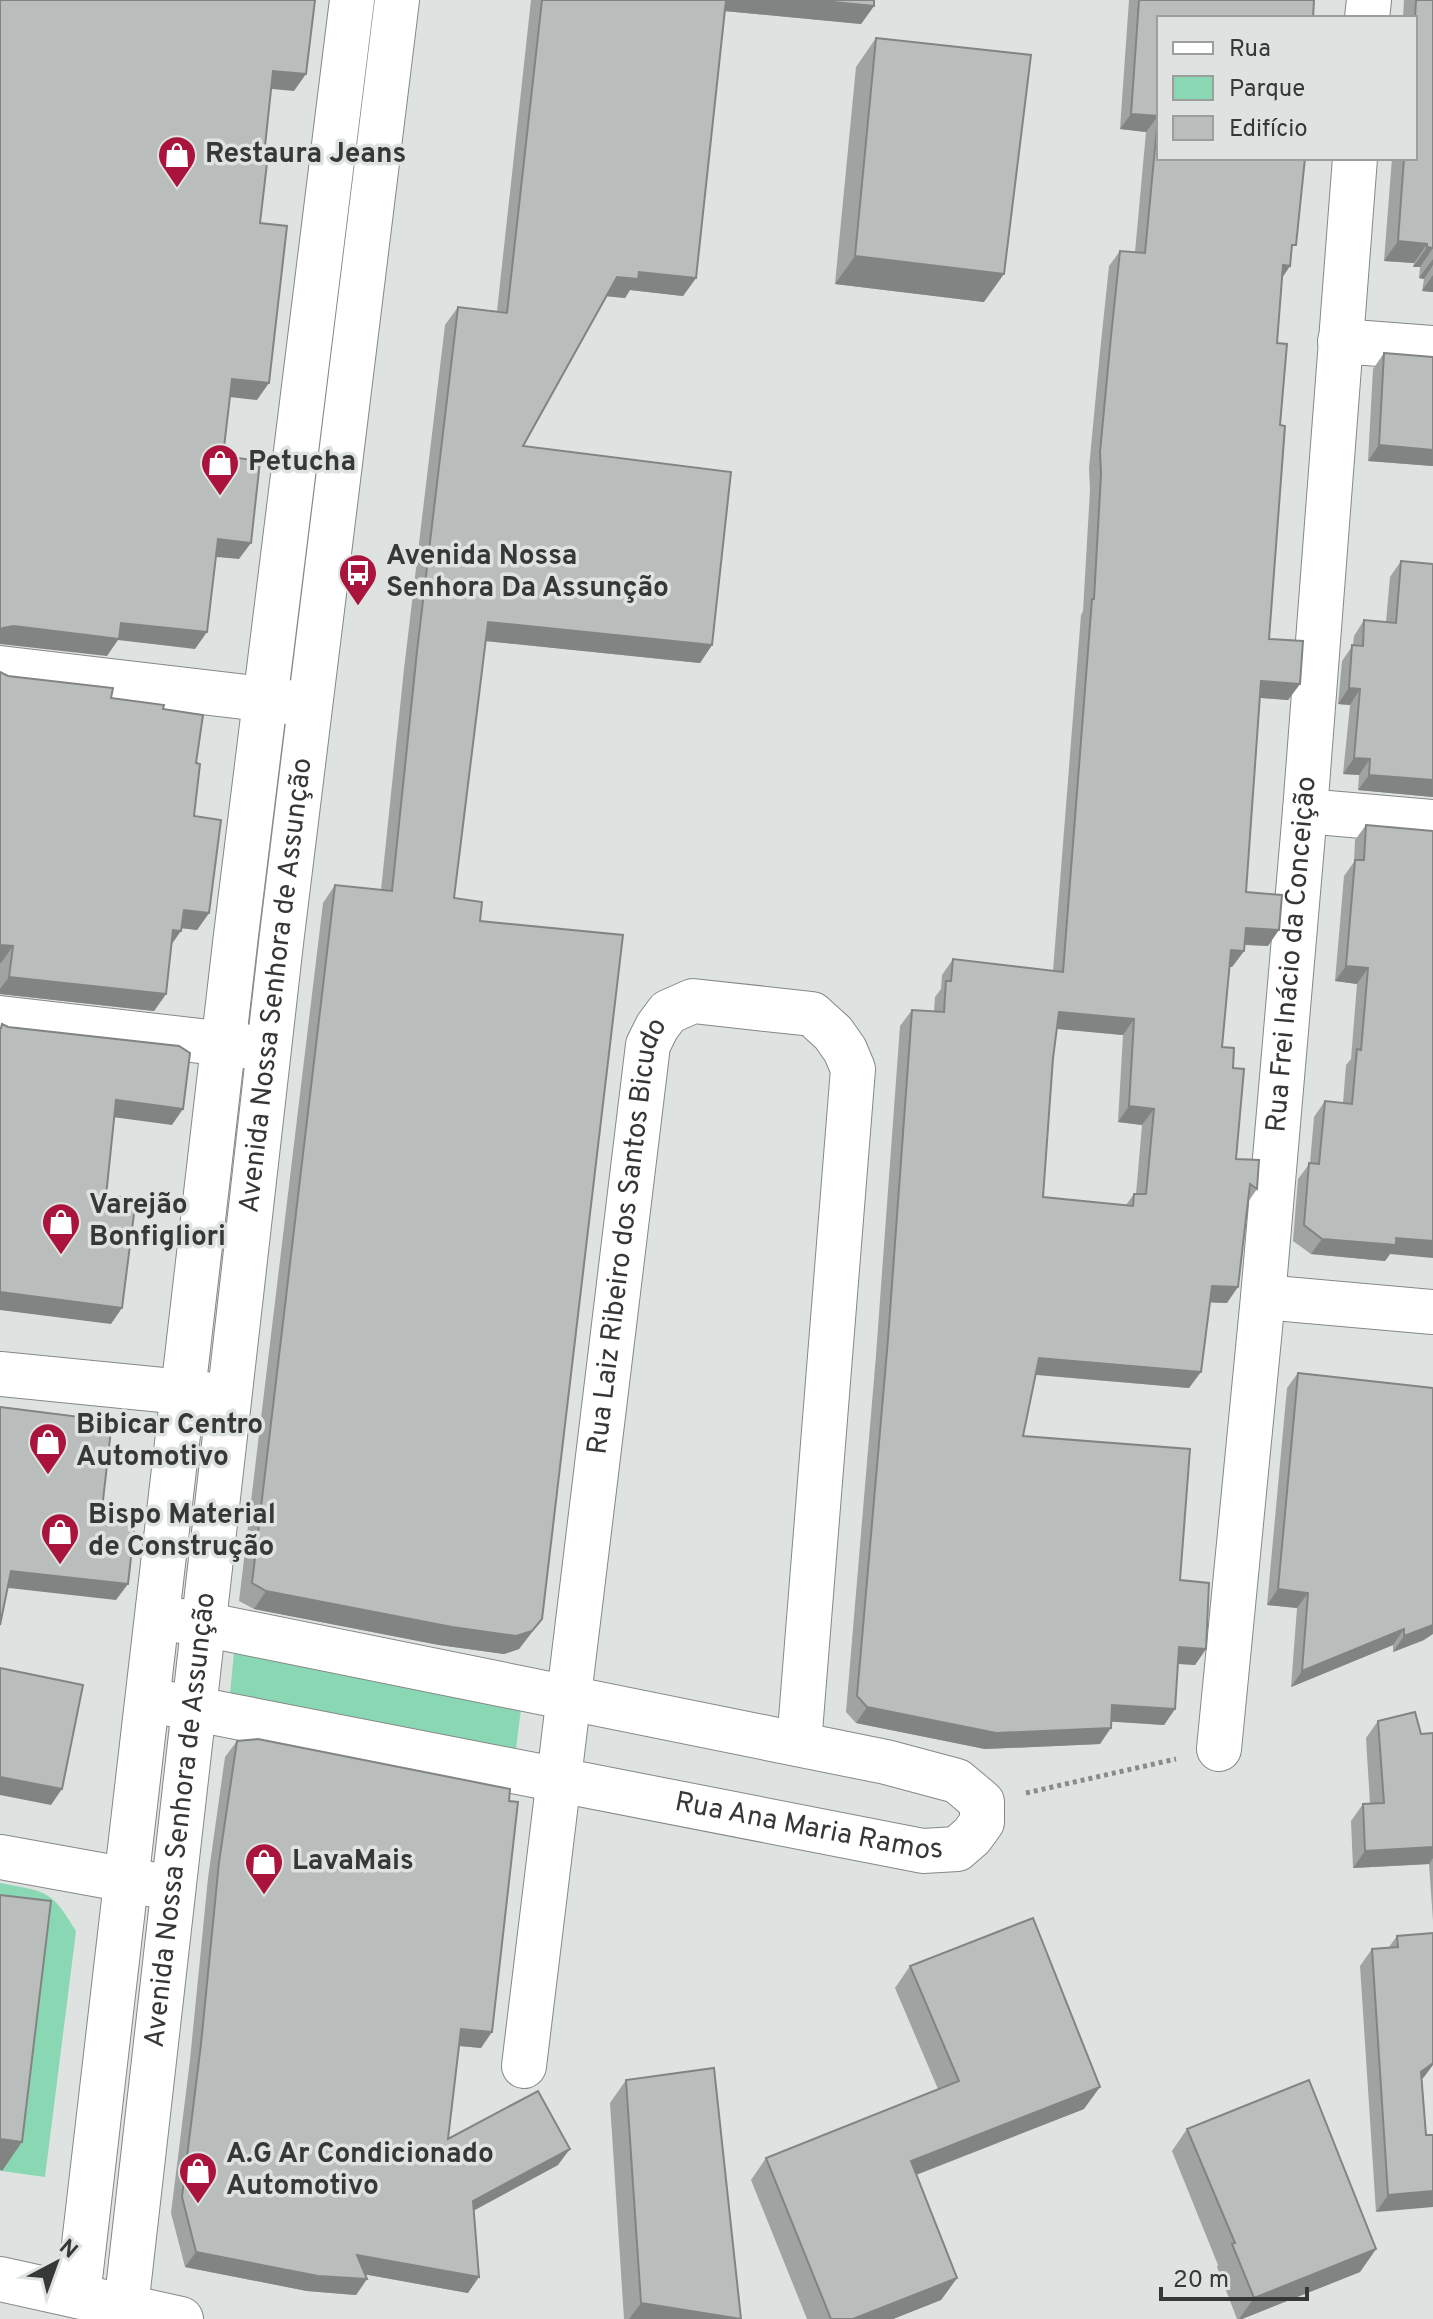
<svg xmlns="http://www.w3.org/2000/svg" width="1433" height="2319" font-family="Overpass,sans-serif">
<style>
.green{fill:#8ad8b3}
.lines{fill:none;stroke-linecap:round;stroke-linejoin:round}
.minor-casing{stroke:#848886;stroke-width:46}
.major-casing{stroke:#848886;stroke-width:46}
.path{stroke:#888b89;stroke-width:5;stroke-dasharray:4 4;stroke-linecap:butt}
.minor{stroke:#fff;stroke-width:44}
.major{stroke:#fff;stroke-width:44}
.wall{fill:#9fa3a1;fill-rule:evenodd}
.shaded-wall{fill:#828483}
.building{fill:#b9bdbb;stroke:#828483;stroke-width:2;fill-rule:evenodd}
.labels{text-anchor:middle;dominant-baseline:central;stroke-width:7;stroke-linejoin:round;paint-order:stroke}
.poi-label{font-size:28px;font-weight:bold;fill:#363837;stroke:#dee2e0;text-anchor:start}
.street-label{font-size:28px;fill:#363837;stroke:#dee2e0}
</style>
<rect width="100%" height="100%" fill="#dee2e0"/>
<!-- green -->
<path class="green" d="M234 1652 521 1709 516 1749 230 1694Z
M0 1883C46 1892 51 1889 76 1931L45 2177 2 2171 31 1930 0 1926Z"/>
<g class="lines">
<defs>
<g id="minor">
<path d="M1367 18 1369 0"/>
<path d="M1340 341 1433 348"/>
<path d="M0 668 296 703"/>
<path d="M1305 811 1433 822"/>
<path d="M0 1018 252 1047"/>
<path d="M1263 1297 1433 1312"/>
<path d="M0 1374 213 1395"/>
<path id="s1" d="M165 1703 923 1851 957 1849 972 1836 982 1822V1802L957 1781 886 1762 203 1624 174 1620"/>
<path id="s2" d="M1219 1749 1263 1297 1305 811 1355 158"/>
<path d="M0 1857 155 1885"/>
<path id="s3" d="M524 2066 648 1045 657 1027 668 1012 693 1001 812 1014 833 1033 845 1050 853 1069 799 1744"/>
<path d="M78 2296 236 935 352 0"/>
<path id="s4" d="M126 2307 281 943 397 0"/>
</g>
<path id="major" d="M0 2279 181 2319"/>
</defs>
<!-- minor casing -->
<use href="#minor" class="minor-casing"/>
<!-- major casing -->
<use href="#major" class="major-casing"/>
<!-- path -->
<path class="path" d="M1026 1793 1176 1759"/>
<!-- minor -->
<use href="#minor" class="minor"/>
<!-- major -->
<use href="#major" class="major"/>
</g>
<!-- wall -->
<path class="wall" d="M531 0H874V6L861 24 724 11 696 278 683 296 630 290 625 298 607 296 523 446 712 645 700 663 486 641 454 898 480 921 542 1619 519 1649 504 1654 439 1645 254 1609 239 1601 323 903 335 885 381 890 404 669 445 325 458 307 497 311Z
M1129 0H1314L1290 266 1282 278 1277 343 1280 425 1269 639 1300 684 1288 700 1260 698 1246 892 1268 946 1244 945V951L1232 967H1230L1222 1047 1233 1068 1236 1159 1257 1189 1248 1202 1227 1303 1209 1302 1189 1388 1036 1375 1023 1436 1180 1580 1206 1649 1195 1665 1178 1664 1175 1709 1164 1725 1111 1721 1100 1744 985 1749 856 1723 846 1712 876 1355 900 1026 912 1010 934 1011 935 997 941 989 942 975 953 959 1053 971 1081 615 1083 611 1090 490 1089 468 1100 352 1109 266 1120 251 1135 252 1146 132 1120 129ZM1057 1029 1123 1035 1118 1122 1142 1125 1136 1194H1134L1126 1205 1043 1197 1053 1058Z
M1404 0H1433V292L1422 291 1424 279 1419 278 1420 267H1413L1414 263 1384 261 1392 158H1415V18H1403Z
M876 38 984 302 835 284 856 67Z
M1384 353 1433 357V466L1368 461 1373 369Z
M1401 561 1433 564V797L1358 790 1359 775 1343 774 1350 705 1338 704 1342 661 1353 645 1354 636 1364 620 1386 622 1390 577Z
M0 672 8 676 163 709 196 763 194 816 209 913 197 930 181 928 171 945 166 994 154 1011 0 994Z
M1366 825 1390 1254 1385 1261 1311 1254 1293 1241 1298 1179 1310 1163 1314 1117 1325 1101 1343 1103 1346 1065 1351 1059 1357 984 1335 981 1344 876 1354 862 1355 840Z
M1298 1373 1424 1640 1393 1652V1645L1291 1687 1297 1608 1267 1605 1287 1388Z
M1378 1721 1421 1734 1433 1733V1921L1429 1864 1353 1868 1351 1821 1363 1804H1370L1366 1738Z
M237 1741 481 2048 459 2046 448 2139 558 2165 474 2210 468 2293 365 2274 367 2279 356 2295 307 2291 185 2267 171 2213 190 2060 208 1878 225 1757Z
M1397 1936 1424 2077 1422 2079 1426 2135H1433L1376 2212 1360 1966 1372 1949 1389 1947Z
M910 1966 1084 2109 916 2175 957 2278 941 2300 893 2319H807L751 2180 766 2158 938 2089 895 1988Z
M626 2080 741 2319H624L610 2103Z
M1187 2129 1376 2249 1360 2272 1242 2319H1237L1217 2267 1218 2265 1172 2151Z"/>
<!-- shaded-wall -->
<path class="shaded-wall" d="M721 0H813L874 6 861 24 714 10Z
M273 71 306 74 294 91 261 88Z
M1131 114 1158 116 1146 132 1120 129Z
M1398 241 1427 244 1414 263 1384 261Z
M1427 247 1433 248 1420 267H1413Z
M855 256 1004 274 984 302 835 284Z
M1433 259V265L1424 279 1419 278Z
M1283 265 1290 266 1279 282Z
M639 272 696 278 683 296 630 290 625 298 604 296 617 277Z
M1433 275V292L1422 291Z
M232 379 269 383 257 400 221 396Z
M1379 445 1433 450V466L1368 461Z
M218 539 251 543 239 559 206 556Z
M488 622 712 645 700 663 475 640Z
M121 623 207 632 195 649 118 640 107 656 0 644V630L3 628 14 626Z
M1261 681 1300 684 1288 700 1250 697Z
M1349 688 1360 689 1350 705 1338 704Z
M1354 758 1370 759 1359 775 1343 774Z
M1369 775 1433 780V797L1358 790Z
M184 910 209 913 197 930 172 927Z
M1246 928 1279 930 1268 946 1235 944Z
M173 930 181 931 169 948Z
M0 945 13 946 1 963H0Z
M1231 950 1244 951 1232 967 1220 966Z
M1346 966 1368 968 1357 984 1335 981Z
M9 977 166 994 154 1011 0 994V989Z
M1059 1012 1134 1019 1123 1035 1048 1028Z
M116 1100 183 1109 172 1125 105 1116Z
M1129 1106 1154 1109 1142 1125 1118 1122Z
M1396 1238 1433 1241V1258L1390 1254 1385 1261 1311 1254 1322 1239Z
M1212 1286 1238 1287 1227 1303 1200 1302Z
M0 1292 122 1308 111 1324 0 1310Z
M1039 1358 1201 1372 1189 1388 1028 1374Z
M11 1571 128 1584 116 1600 0 1587Z
M1278 1589 1308 1593 1297 1608 1267 1605Z
M266 1591 542 1619 519 1649 504 1654 439 1645 254 1609Z
M1433 1625V1634L1424 1640 1393 1652 1404 1636Z
M1404 1629 1393 1645 1291 1687 1302 1671Z
M1179 1647 1206 1649 1195 1665 1168 1663Z
M1112 1705 1175 1709 1164 1725 1101 1721Z
M867 1707 1111 1728 1100 1744 985 1749 856 1723Z
M0 1777 62 1789 51 1805 0 1795Z
M1433 1847V1858L1429 1864 1353 1868 1365 1851Z
M461 2029 492 2032 481 2048 450 2045Z
M1433 2063V2065L1424 2077 1409 2089 1421 2072Z
M1100 2087 1084 2109 895 2183 911 2161Z
M0 2139 22 2142 2 2171 0 2170Z
M570 2149 558 2165 462 2217 473 2201Z
M1433 2191V2207L1376 2212 1388 2195Z
M1376 2249 1360 2272 1242 2319H1239L1254 2298Z
M196 2252 367 2279 356 2295 307 2291 185 2267Z
M357 2255 479 2277 468 2293 346 2271Z
M957 2278 941 2300 893 2319H853Z
M641 2303 738 2319H629Z"/>
<!-- building -->
<path class="building" d="M0 0H315L306 74 273 71 265 146H269L260 223 287 226 269 383 232 379 223 456 260 461 251 543 218 539 207 632 121 623 119 639 14 626 3 628 0 630Z
M542 0H726L696 278 639 272 638 279 617 277 523 446 731 472 712 645 488 622 454 898 482 902 480 921 623 935 542 1619 532 1631 516 1636 452 1627 266 1591 252 1583 335 885 392 891 417 651 458 307 507 313Z
M813 0H874V6Z
M1139 0H1314L1313 18H1159V158H1305L1296 245H1292L1290 266 1283 265 1277 343 1287 344 1280 425 1285 426 1269 639 1303 641 1300 684 1261 681 1246 892 1282 895 1279 930 1246 928 1244 951 1231 950 1222 1047 1234 1048 1233 1068 1244 1069 1236 1159 1259 1160 1257 1189 1250 1184 1238 1287 1212 1286 1201 1372 1039 1358 1023 1436 1190 1449 1180 1580 1209 1583 1206 1649 1179 1647 1175 1709 1112 1705 1111 1728 996 1733 867 1707 857 1696 888 1339 912 1010 944 1012 946 981H951L953 959 1063 972 1092 599H1094L1101 474 1100 452 1111 336 1120 251 1145 253 1158 116 1131 114ZM1059 1012 1134 1019 1129 1106 1154 1109 1146 1194H1134L1133 1206 1043 1197 1053 1058Z
M1416 0H1433V248L1427 247V244L1398 241 1404 158H1415V19Z
M876 38 1031 55 1004 274 855 256Z
M1384 353 1433 357V450L1379 445Z
M1401 561 1433 564V780L1369 775 1370 759 1354 758 1360 689 1349 688 1352 645 1363 646 1364 620 1396 623Z
M0 672 8 676 113 688 111 698 164 705 163 709 203 715 196 763 200 764 194 816 221 820 209 913 184 910 181 931 173 930 166 994 9 977 13 946 0 945Z
M1366 825 1433 831V1241L1396 1238V1245L1322 1239 1304 1225 1309 1163 1319 1164 1325 1101 1352 1104 1357 1049 1361 1050 1368 968 1346 966 1355 860H1364Z
M2 1024 8 1027 179 1046 190 1053 183 1109 116 1100 106 1196 136 1198 122 1308 0 1292V1028H1Z
M1298 1373 1433 1388V1625L1404 1636V1629L1302 1671 1308 1593 1278 1589Z
M0 1407 112 1421 102 1509 136 1513 128 1584 11 1571 0 1625Z
M0 1668 83 1685 62 1789 0 1777Z
M1415 1712 1421 1734 1433 1733V1847L1365 1851 1363 1804 1384 1803 1378 1721Z
M258 1739 510 1789 509 1801 518 1802 492 2032 461 2029 448 2139 538 2091 570 2149 473 2201 479 2277 357 2255 367 2279 318 2276 196 2252 182 2197 201 2044 219 1862 237 1741Z
M0 1895 51 1901 22 2142 0 2139Z
M1033 1918 1100 2087 911 2161 957 2278 853 2319H831L766 2158 959 2081 910 1966Z
M1433 1933V2063L1421 2072 1426 2135H1433V2191L1388 2195 1372 1949 1398 1947 1397 1936Z
M714 2068 741 2319 641 2303 626 2080Z
M1309 2080 1376 2249 1254 2298 1232 2244 1235 2243 1187 2129Z"/>
<!-- icons -->
<defs>
<symbol id="shop-pin" viewBox="-11 -11 22 30"><path d="M0 17L-7.5 6A9.5 9.5 0 1 1 7.5 6Z" fill="#aa143c" stroke="#dee2e0"/><path d="M-5-2.5h2.3a2.7 3.5 0 0 1 5.4 0H5L5.5 6h-11ZM-1.5-2.5h3a1.5 2.3 0 0 0-3 0Z" fill="#fff"/></symbol>
<symbol id="bus-pin" viewBox="-11 -11 22 30"><path d="M0 17L-7.5 6A9.5 9.5 0 1 1 7.5 6Z" fill="#aa143c" stroke="#dee2e0"/><path d="M-5-6H5V4H4V6H2V4H-2V6H-4V4H-5ZM-3.5-4V0h7V-4ZM-3.5 1.2v1.5H-2V1.2ZM2 1.2v1.5H3.5V1.2Z" fill="#fff"/></symbol>
</defs>
<g fill-rule="evenodd">
<use href="#shop-pin" x="155" y="133" width="44" height="60"/>
<use href="#shop-pin" x="198" y="441" width="44" height="60"/>
<use href="#bus-pin" x="336" y="551" width="44" height="60"/>
<use href="#shop-pin" x="39" y="1200" width="44" height="60"/>
<use href="#shop-pin" x="26" y="1420" width="44" height="60"/>
<use href="#shop-pin" x="38" y="1510" width="44" height="60"/>
<use href="#shop-pin" x="242" y="1840" width="44" height="60"/>
<use href="#shop-pin" x="176" y="2149" width="44" height="60"/>
</g>
<g class="labels">
<!-- poi labels -->
<g class="poi-label">
<text x="205" y="155">Restaura Jeans</text>
<text x="248" y="463">Petucha</text>
<text x="386" y="557">Avenida Nossa<tspan x="386" dy="32">Senhora Da Assunção</tspan></text>
<text x="89" y="1206">Varejão<tspan x="89" dy="32">Bonfigliori</tspan></text>
<text x="76" y="1426">Bibicar Centro<tspan x="76" dy="32">Automotivo</tspan></text>
<text x="88" y="1516">Bispo Material<tspan x="88" dy="32">de Construção</tspan></text>
<text x="292" y="1862">LavaMais</text>
<text x="226" y="2155">A.G Ar Condicionado<tspan x="226" dy="32">Automotivo</tspan></text>
</g>
<!-- street labels -->
<g class="street-label">
<text stroke="none"><textPath href="#s2" startOffset="798">Rua Frei Inácio da Conceição</textPath></text>
<text stroke="none"><textPath href="#s4" startOffset="1330">Avenida Nossa Senhora de Assunção</textPath></text>
<text stroke="none"><textPath href="#s3" startOffset="836">Rua Laiz Ribeiro dos Santos Bicudo</textPath></text>
<text stroke="none"><textPath href="#s4" startOffset="490">Avenida Nossa Senhora de Assunção</textPath></text>
<text stroke="none"><textPath href="#s1" startOffset="656">Rua Ana Maria Ramos</textPath></text>
</g>
</g>
<!-- legend -->
<rect x="1157" y="16" width="260" height="144" fill="#dee2e0" stroke="#9b9e9c" stroke-width="2"/>
<rect x="1173" y="42" width="40" height="12" fill="#ffffff" stroke="#9b9e9c" stroke-width="2"/>
<text x="1229" y="56" font-size="24" fill="#363837">Rua</text>
<rect x="1173" y="76" width="40" height="24" fill="#8ad8b3" stroke="#9b9e9c" stroke-width="2"/>
<text x="1229" y="96" font-size="24" fill="#363837">Parque</text>
<rect x="1173" y="116" width="40" height="24" fill="#b9bdbb" stroke="#9b9e9c" stroke-width="2"/>
<text x="1229" y="136" font-size="24" fill="#363837">Edifício</text>
<!-- north arrow -->
<g transform="translate(56 2263) rotate(41)" stroke="#dee2e0" stroke-width="6" paint-order="stroke">
<path d="M0-6L14 30L0 20L-14 30Z" fill="#363837"/>
<text y="-12" font-size="22" font-weight="bold" text-anchor="middle" fill="#363837">N</text>
</g>
<!-- scale -->
<path d="M1161 2287v12h146v-12" fill="none" stroke="#363837" stroke-width="4"/>
<text x="1173" y="2287" font-size="24" fill="#363837" stroke="#dee2e0" stroke-width="6" paint-order="stroke">20 m</text>
</svg>
